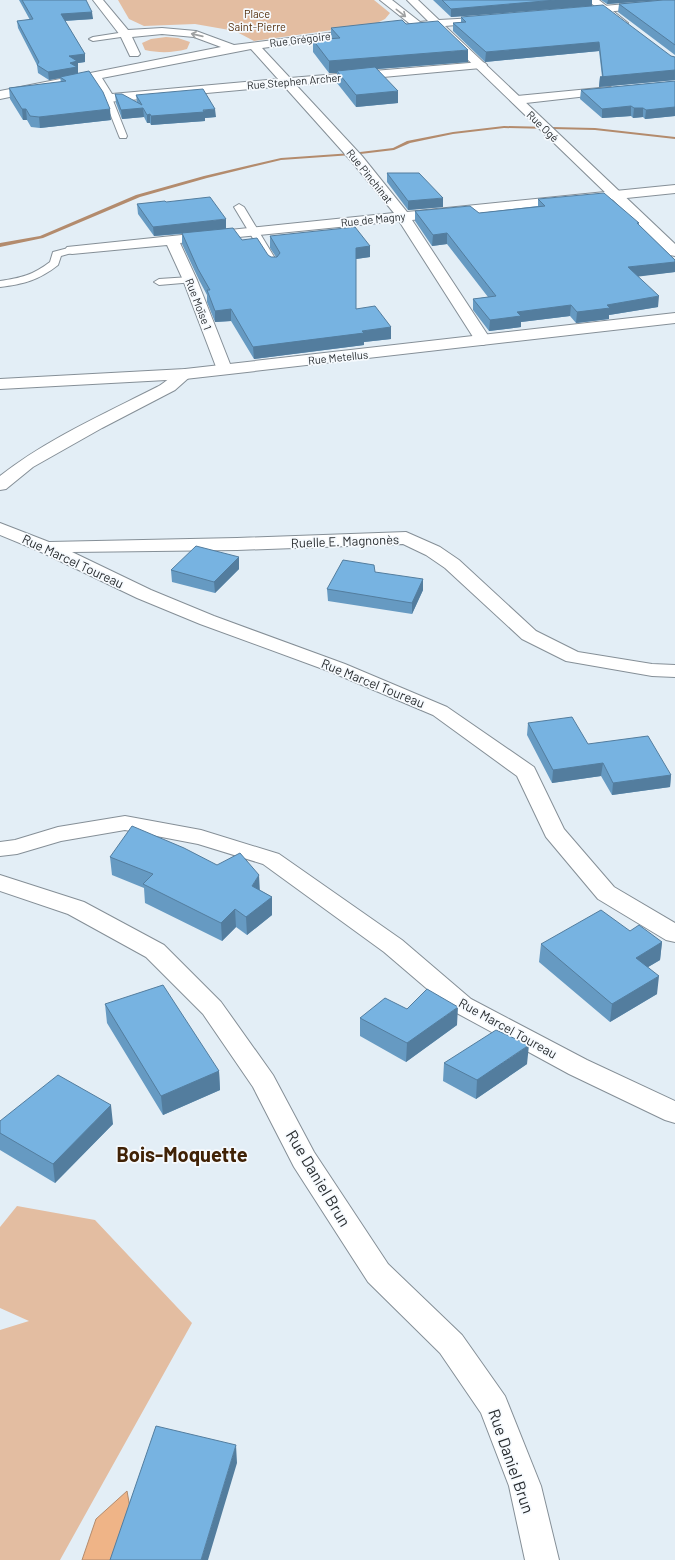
<svg xmlns="http://www.w3.org/2000/svg" width="675" height="1560" font-family="Barlow,sans-serif">
<style>
.green{fill:#e3bda1}
.water{fill:#efb487;stroke:#b38b6d}
.lines{fill:none;stroke-linecap:round;stroke-linejoin:round}
.stream{fill:#b38b6d;fill-rule:evenodd}
.lane-casing{stroke:#858f97;stroke-width:2}
.street-casing{stroke:#858f97;stroke-width:2}
.secondary-casing{stroke:#858f97;stroke-width:2}
.lane{fill:#fff;fill-rule:evenodd}
.street{fill:#fff;fill-rule:evenodd}
.secondary{fill:#fff;fill-rule:evenodd}
.wall{fill:#669ac2}
.shaded-wall{fill:#537d9e}
.building{fill:#77b3e1;stroke:#537d9e}
.oneway{stroke:#9ea0a1}
.labels{text-anchor:middle;dominant-baseline:central;stroke-width:3.5;stroke-linejoin:round;paint-order:stroke}
.far-park-label{font-size:11px;fill:#522c08;stroke:#f6fafe}
.far-street-label{font-size:11px;fill:#282c2f;stroke:#f6fafe}
.street-label{font-size:13px;fill:#282c2f;stroke:#f6fafe}
.near-street-label{font-size:16px;fill:#282c2f;stroke:#f6fafe}
.near-district-label{font-size:20px;font-weight:bold;fill:#402206;stroke:#f6fafe}
</style>
<rect width="100%" height="100%" fill="#e3eef6"/>
<!-- green -->
<path class="green" d="M118 0H374L390 13 385 19 375 24 254 41 235 31 195 24 144 26 129 19Z
M166 37 178 38 190 42 187 49C172 53 159 53 145 50L142 43 151 39Z
M17 1206 95 1220 192 1323 60 1560H0V1330L29 1321 0 1308V1227Z"/>
<!-- water -->
<path class="water" d="M127 1491 132 1519 119 1560H82L96 1519Z"/>
<g class="lines">
<!-- stream -->
<path class="stream" d="M504 126 595 128 675 137V139L595 130 504 128 453 134 410 143 394 150 352 155 281 160 207 178 140 197 43 238 0 247V243L40 236 136 195 204 176 281 158 352 153 393 148 407 141 453 132Z"/>
<defs>
<path id="lane" d="M125 32H128V36L93 41 89 39 93 37Z
M105 96H111L112 98 127 136 126 138H120L119 136 104 98Z
M239 204 244 207 279 265 277 267H271L269 265 234 207Z
M72 247 77 250 75 252 61 256 58 265C39 280 24 284 0 287V281C21 278 33 275 50 262L53 252Z
M190 277 194 278 195 280 194 282 159 285 154 282 159 279Z"/>
<path id="street" d="M93 0H103L128 30 162 28 196 31 234 45 361 29 366 32 361 35 262 48 290 78 481 62 485 63 487 65 485 67 481 68 296 85 362 156 407 212 675 185V193L412 220 491 340 488 343 483 345 478 343 475 340 399 221 180 243 197 280 232 369 230 372 224 374 218 372 183 280 167 245 72 254 67 253 65 250 67 247 394 213 352 162 284 86 108 102 104 101 92 80 0 99V91L221 47 194 37 162 34 132 37 140 54 138 56H130L120 35ZM251 49 278 79 112 94 102 78Z
M587 0H599L628 23 627 25H619Z
M610 87 614 89 616 91 614 93 517 104 513 103 511 100 513 97 517 96Z
M185 369 191 371 193 374 175 390 102 428 33 467 6 489 0 490V476C47 439 104 414 157 387 167 382 174 372 185 369Z
M0 523 49 542 237 538 406 532 440 547 459 560 536 631 578 652 652 664 675 665V677L652 676 566 661 522 639 445 568 426 555 403 544 237 550 72 552 151 590 214 616 345 664 447 707 534 767 564 829 614 887 675 923V942L666 940 598 899 546 837 517 776 433 715 331 672 200 624 137 598 39 551 0 535Z
M125 816 201 830 279 854 402 940 471 999 587 1060 675 1101V1123L665 1120 569 1074 453 1011 384 952 263 864 198 844 125 830 61 841 17 854 0 856V842L15 840 58 827Z
M0 875 84 902 164 945 221 1002 273 1075 314 1152 388 1264 462 1335 505 1396 541 1486 559 1560H525L509 1486 481 1413 440 1353 368 1282 294 1167 253 1087 203 1014 146 957 68 914 0 891Z"/>
<path id="secondary" d="M380 0H392L420 22 428 21 407 0H418L439 20 494 17 495 19 494 21 490 22 445 26 675 244V256L670 255 434 27H414Z
M675 0V6L579 14 574 11 579 8Z
M675 313V323L185 379 0 389V379L185 369Z"/>
</defs>
<!-- lane casing -->
<use href="#lane" class="lane-casing"/>
<!-- street casing -->
<use href="#street" class="street-casing"/>
<!-- secondary casing -->
<use href="#secondary" class="secondary-casing"/>
<!-- lane -->
<use href="#lane" class="lane"/>
<!-- street -->
<use href="#street" class="street"/>
<!-- secondary -->
<use href="#secondary" class="secondary"/>
</g>
<!-- wall -->
<path class="wall" d="M19 0H86L93 19 65 21 85 54V62L78 63V69H77L78 74 111 120 40 128 31 127 27 120H23L10 99 9 88 61 82 60 78 49 80 38 73 37 65 18 28 17 21 30 20Z
M433 0H592V6L451 17Z
M601 0H662L607 4Z
M675 0V55L618 12 619 4Z
M461 17 675 57V80L599 87 600 77H602L599 51 485 62 453 31V23L461 22Z
M406 24 468 62 377 69 398 103 356 107 337 83V73H329L313 52V40L331 39V28Z
M675 81V116L645 119 643 117 633 118 631 116 602 118 580 99 581 90Z
M115 94 137 102 136 95 216 117 205 118V121L151 125 150 123H147L144 117 122 119 116 103Z
M387 173 443 207 408 210 387 182Z
M538 199 639 223 638 225 675 260V272L638 276 658 307 609 315V319L576 323 570 316 521 322V327L489 331 473 310V299L488 297 447 244 432 246 415 221V211L479 213 538 206Z
M166 202 226 229 242 240 271 257H276L270 248V236L370 246V257L356 259V309L391 327V339L364 342V345L254 359 231 321 215 322 207 302V295L199 280 182 244V234L154 236 138 214 137 204Z
M239 557V569L215 593 172 582 171 570Z
M423 579V590L412 614 328 601 327 589Z
M528 723 588 744 671 775 670 787 612 795 601 776 552 783 527 735Z
M110 857 260 890 272 897V915L247 935 236 927 222 941 145 903 144 888 112 875Z
M630 931 662 942 660 960 648 967 657 994 610 1022 539 962 541 944Z
M105 1004 219 1071 220 1090 163 1115 107 1023Z
M407 1009 457 1025 406 1062 360 1036V1018Z
M444 1063 527 1064 476 1099 443 1081Z
M0 1121 113 1124 55 1183 0 1150Z"/>
<!-- shaded-wall -->
<path class="shaded-wall" d="M556 0H592V6L451 17V9Z
M608 0H662L607 4Z
M92 12 93 19 61 21V14Z
M599 42V51L485 62 486 52Z
M468 50V62L338 72 337 71V73H329V61Z
M85 54V62L78 63V74L60 77V78L49 80 48 72 69 56Z
M675 70V80L599 87 600 77Z
M398 91V103L356 107V95Z
M631 106V116L602 118V109Z
M675 107V116L645 119 646 110Z
M143 108 144 117 122 119 121 110Z
M634 108H643V117L633 118Z
M22 109H26L27 120H23Z
M110 109 111 120 40 128 39 117Z
M215 109 216 117 205 118V121L151 125V116Z
M150 114V123H147V115Z
M443 198V207L408 210V201Z
M226 219V229L154 236 153 227Z
M447 233V244L432 246 433 235Z
M370 246V257L356 259V248Z
M675 262V272L627 278 628 267Z
M659 296 658 307 609 315V319L576 323 577 312 607 305Z
M571 305 570 316 521 322V327L489 331 490 320 517 312Z
M231 309V321L215 322V311Z
M391 327V339L364 342V345L254 359 253 347Z
M239 557V569L215 593 214 582Z
M423 579V590L412 614V603Z
M603 763 601 776 552 783 553 770Z
M671 775 670 787 612 795 613 783Z
M259 875 260 893 252 886Z
M272 897V915L247 935 246 917Z
M235 909 236 927 222 941 221 923Z
M662 942 660 960 633 976 636 958Z
M659 976 657 994 610 1022 612 1004Z
M458 1007 457 1025 406 1062 407 1043Z
M529 1045 527 1064 476 1099 477 1080Z
M219 1071 220 1090 163 1115 161 1096Z
M111 1105 113 1124 55 1183 53 1164Z
M236 1445 237 1463 208 1560H201Z"/>
<!-- building -->
<path class="building" d="M22 0H86L92 12 61 14 85 54 69 56 77 61 70 63 77 67 48 72 37 65 39 62 17 21 33 19Z
M442 0H556L451 9Z
M663 0H675V45L619 4Z
M603 5 671 56 675 57V70L600 77H603L599 42 486 52 453 23 466 22 461 17Z
M402 20 406 24 438 21 468 50 329 61 313 40 340 38 331 28Z
M375 67 398 91 356 95 337 71Z
M89 71 103 92 110 109 39 117 30 116 26 109H22L9 88 66 81 60 77Z
M675 81V107L646 110 643 108H634L631 106 602 109 581 90Z
M203 89 215 109 203 110 204 112 151 116 150 114 147 115 143 108 121 110 115 94H122L142 105 136 95Z
M387 173H419L443 198 408 201Z
M604 193 639 223H637L675 260V262L628 267 659 296 607 305 610 308 577 312 571 305 517 312 521 316 490 320 473 299 496 296 447 233 433 235 415 211 470 206 479 213 545 206 538 199Z
M210 197 226 219 153 227 137 204 165 201 166 202Z
M355 227 370 246 356 248V309L375 306 391 327 362 331 364 333 253 347 231 309 215 311 207 290H210L198 269 182 233 233 228 242 240 257 238 268 255 271 257H277L280 253 270 236Z
M196 546 239 557 214 582 171 570Z
M343 560 374 565 375 572 423 579 412 603 327 589Z
M572 717 588 744 648 736 671 775 613 783 603 763 553 770 528 723Z
M132 826 184 848 217 865 240 853 259 875 252 886 272 897 246 917 235 909 221 923 143 884 153 874 110 857Z
M601 910 630 931 639 925 662 942 636 958 659 976 612 1004 541 944Z
M163 985 219 1071 161 1096 105 1004Z
M427 989 458 1007 407 1043 360 1018 385 998 407 1009Z
M496 1030 529 1045 477 1080 444 1063Z
M58 1075 111 1105 53 1164 0 1133V1121Z
M156 1426 236 1445 201 1560H110Z"/>
<!-- one-way arrows -->
<defs><path id="oneway-shaft" d="M-6 0H5M1.5-3L5.5 0L1.5 3" fill="none" stroke-width="1.6" stroke-linecap="round" stroke-linejoin="round"/></defs>
<g class="oneway">
<use href="#oneway-shaft" transform="translate(401 13) rotate(38)"/>
<use href="#oneway-shaft" transform="translate(197 35) rotate(-167)"/>
</g>
<g class="labels">
<!-- far-park labels -->
<g class="far-park-label">
<text x="257" y="13">Place<tspan x="257" dy="13">Saint-Pierre</tspan></text>
</g>
<!-- far-street labels -->
<g class="far-street-label">
<text transform="translate(300 39) rotate(-7)">Rue Grégoire</text>
<text transform="translate(294 81) rotate(-5)">Rue Stephen Archer</text>
<text transform="translate(543 126) rotate(44)">Rue Ogé</text>
<text transform="translate(370 176) rotate(51)">Rue Pinchinat</text>
<text transform="translate(373 219) rotate(-6)">Rue de Magny</text>
<text transform="translate(199 304) rotate(69)">Rue Moïse 1</text>
<text transform="translate(338 357) rotate(-6)">Rue Metellus</text>
</g>
<!-- street labels -->
<g class="street-label">
<text transform="translate(345 541) rotate(-2)">Ruelle E. Magnonès</text>
<text transform="translate(73 561) rotate(25)">Rue Marcel Toureau</text>
<text transform="translate(373 683) rotate(22)">Rue Marcel Toureau</text>
<text transform="translate(508 1028) rotate(29)">Rue Marcel Toureau</text>
</g>
<!-- near-street labels -->
<g class="near-street-label">
<text transform="translate(319 1178) rotate(59)">Rue Daniel Brun</text>
<text transform="translate(512 1461) rotate(71)">Rue Daniel Brun</text>
</g>
<!-- near-district labels -->
<g class="near-district-label">
<text x="182" y="1154">Bois-Moquette</text>
</g>
</g>
</svg>
